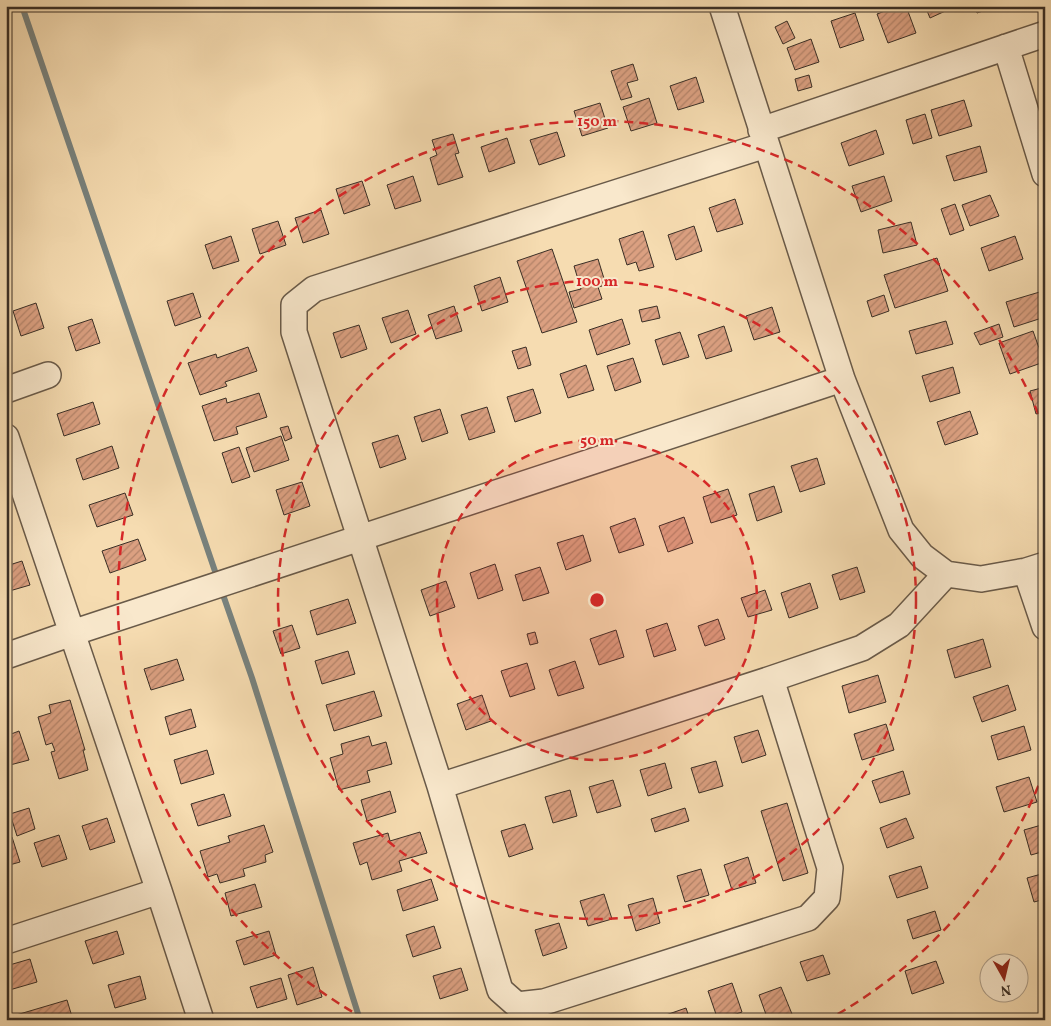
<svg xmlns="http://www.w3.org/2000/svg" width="1051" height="1026" font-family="Vollkorn,serif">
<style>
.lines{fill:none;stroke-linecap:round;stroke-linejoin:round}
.stream{stroke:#78827e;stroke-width:6}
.building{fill:url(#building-hatch);stroke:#3a2f26}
.minor-casing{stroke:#695a49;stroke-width:28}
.minor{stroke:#f9e8cc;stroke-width:25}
.ring{fill:none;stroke:#d62828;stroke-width:2.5;stroke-dasharray:9 6}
.centre{fill:#d62828;stroke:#f9e8cc;stroke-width:2.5}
.ring-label{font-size:15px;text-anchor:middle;font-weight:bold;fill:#d62828;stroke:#f9e8cc;stroke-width:4;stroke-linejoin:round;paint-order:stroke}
</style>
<defs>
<pattern id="building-hatch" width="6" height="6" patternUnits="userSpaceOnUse" patternTransform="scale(1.25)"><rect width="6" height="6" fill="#dba081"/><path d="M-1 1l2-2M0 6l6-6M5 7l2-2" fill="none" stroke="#b38369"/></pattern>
</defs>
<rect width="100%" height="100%" fill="#f6dcb1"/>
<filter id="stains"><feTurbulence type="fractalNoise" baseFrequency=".004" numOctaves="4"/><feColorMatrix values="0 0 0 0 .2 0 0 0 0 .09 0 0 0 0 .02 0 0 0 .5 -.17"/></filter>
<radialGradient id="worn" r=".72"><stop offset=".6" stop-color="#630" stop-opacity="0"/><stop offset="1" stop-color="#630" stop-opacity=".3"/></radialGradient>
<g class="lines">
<!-- stream -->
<path class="stream" d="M22 6 218 580
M221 589 252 678 360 1020"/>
</g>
<!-- building -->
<path class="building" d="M898 6H906L916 33 888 43 877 14Z
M925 6H952V8L930 18Z
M974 6H998L977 13Z
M855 13 864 40 840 48 831 21Z
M787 21 795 38 783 44 775 27Z
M811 39 819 62 795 70 787 48Z
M633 64 638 80 627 83 632 97 621 100 611 71Z
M809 75 812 87 798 91 795 79Z
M696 77 704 102 678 110 670 86Z
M649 98 657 123 631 131 623 107Z
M964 100 972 126 939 136 931 110Z
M600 103 608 128 582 136 574 111Z
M925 114 932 138 913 144 906 120Z
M876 130 884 154 849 166 841 143Z
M557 132 565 156 539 165 530 140Z
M453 134 459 153 455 154 463 177 438 185 430 158 437 155 432 140Z
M507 138 515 163 489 172 481 147Z
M980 146 987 172 954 181 946 156Z
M413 176 421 201 395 209 387 185Z
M884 176 892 201 861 212 852 186Z
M362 181 370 205 344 214 336 189Z
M990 195 999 216 970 226 962 205Z
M735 199 743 224 717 232 709 208Z
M955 204 964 230 950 235 941 209Z
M321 210 329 234 303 243 295 218Z
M278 221 286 245 260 254 252 229Z
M911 222 917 245 883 253 878 230Z
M694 226 702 251 676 260 668 235Z
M643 231 654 267 639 271 636 262 627 265 619 239Z
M231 236 239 261 213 269 205 245Z
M1015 236 1023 259 989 271 981 248Z
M552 249 577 322 542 333 517 261Z
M937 258 948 291 895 308 884 275Z
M598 259 606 285 598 287 602 299 574 308 569 292 581 289 574 266Z
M500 277 508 302 482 311 474 286Z
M1043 291 1045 297V317L1014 327 1006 302Z
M193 293 201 317 175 326 167 301Z
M884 295 889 311 872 317 867 301Z
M36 303 44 328 21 336 13 311Z
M454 306 462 331 436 339 428 315Z
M657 306 660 318 642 322 639 310Z
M772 307 780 332 754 340 746 316Z
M408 310 416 334 391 343 382 318Z
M92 319 100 343 76 351 68 327Z
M622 319 630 344 597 355 589 330Z
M946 321 953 344 916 354 909 331Z
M999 324 1003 337 980 345 974 333Z
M359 325 367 349 341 358 333 333Z
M724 326 732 351 706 359 698 335Z
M1033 331 1044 362 1010 374 999 343Z
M680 332 689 357 663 365 655 340Z
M248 347 257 371 225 382 227 386 200 395 188 363 216 354 217 358Z
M526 347 531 365 518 369 512 351Z
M633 358 641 382 615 391 607 366Z
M586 365 594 390 568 398 560 374Z
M953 367 960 393 930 402 922 376Z
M1045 387V411L1036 414 1030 391Z
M533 389 541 413 515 422 507 397Z
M259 393 267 417 236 427 238 434 214 441 202 406 226 398 227 403Z
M93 402 100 424 64 436 57 414Z
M487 407 495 432 469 440 461 415Z
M440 409 448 433 422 442 414 417Z
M970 411 978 434 945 445 937 422Z
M288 426 292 438 285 441 280 428Z
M398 435 406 459 380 468 372 443Z
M281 436 289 460 254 472 246 448Z
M112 446 119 468 83 480 76 459Z
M239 447 250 477 232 483 222 453Z
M817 458 825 484 800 492 791 466Z
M302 482 310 506 284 515 276 490Z
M774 486 782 512 757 521 749 494Z
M728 489 737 515 711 523 703 497Z
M125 493 133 515 97 527 89 505Z
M684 517 693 543 668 552 659 526Z
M635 518 644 545 619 553 610 527Z
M583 535 591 561 566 570 557 543Z
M138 539 146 560 110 573 102 551Z
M22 561 30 585 6 592V566Z
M495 564 503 590 478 599 470 573Z
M540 567 549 593 523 601 515 575Z
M857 567 865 592 840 600 832 575Z
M446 581 455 607 430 616 421 590Z
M810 583 818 608 789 618 781 593Z
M765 590 772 610 748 617 741 598Z
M348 599 356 623 317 635 310 611Z
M718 619 725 639 705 646 698 626Z
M667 623 676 650 654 657 646 630Z
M292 625 300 648 281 654 273 631Z
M616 630 624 657 599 665 590 639Z
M535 632 538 643 530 645 527 634Z
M983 639 991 667 955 678 947 650Z
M348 651 355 674 322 684 315 661Z
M177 659 184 680 151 690 144 669Z
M575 661 584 688 558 696 549 670Z
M527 663 535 689 510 697 501 671Z
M878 675 886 702 849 713 842 686Z
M1008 685 1016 710 982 722 973 697Z
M374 691 382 716 334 731 326 705Z
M482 695 491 721 466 730 457 704Z
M70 700 85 750H83L88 770 59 779 51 752 55 751 52 743 46 745 38 717 51 713 49 705Z
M191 709 196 727 170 735 165 717Z
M886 724 894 750 862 760 854 734Z
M1024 726 1031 750 998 760 991 736Z
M758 730 766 755 742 763 734 737Z
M19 731 29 760 10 765 6 753V736Z
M369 736 372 746 386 742 392 764 367 771 370 782 339 790 330 758 343 754 341 744Z
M207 750 214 774 181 784 174 760Z
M716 761 723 786 699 793 691 768Z
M665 763 672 788 648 796 640 770Z
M903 771 910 794 880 803 872 781Z
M1029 777 1037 802 1004 812 996 787Z
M613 780 621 806 597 813 589 787Z
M570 790 577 816 553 823 545 797Z
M390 791 396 812 367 821 361 800Z
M224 794 231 816 198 826 191 804Z
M787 803 808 873 783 881 761 811Z
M29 808 35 829 17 836 10 814Z
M685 808 689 821 655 832 651 819Z
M107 818 115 842 90 850 82 826Z
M906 818 914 838 887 848 880 828Z
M525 824 533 849 509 857 501 831Z
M1045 824V851L1031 855 1024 830Z
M264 825 273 852 265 855 266 862 243 869 245 876 220 883 217 874 208 877 200 851 230 842 228 836Z
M420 832 427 853 399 861 402 871 372 880 367 862 360 865 353 843 388 833 390 841Z
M59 835 67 859 42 867 34 843Z
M12 837 20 862 6 866V839Z
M748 857 756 883 732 890 724 865Z
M921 866 928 888 897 898 889 876Z
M701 869 709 895 685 902 677 876Z
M1045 873V899L1034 902 1027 878Z
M431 879 438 900 403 911 397 890Z
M255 884 262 907 231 916 225 893Z
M604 894 612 919 588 926 580 901Z
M653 898 660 923 636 931 628 905Z
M935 911 941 930 913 939 907 920Z
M559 923 567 948 543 956 535 930Z
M434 926 441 948 413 957 406 935Z
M117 931 124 954 93 964 85 941Z
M269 931 276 955 244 965 236 941Z
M823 955 830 974 807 981 800 962Z
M30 959 37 982 6 991V966Z
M936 961 944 983 912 994 905 971Z
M313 967 322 997 297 1005 288 975Z
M461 968 468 990 440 999 433 976Z
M140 976 146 999 115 1008 108 985Z
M281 978 287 999 257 1008 250 987Z
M732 983 742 1012 718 1020 708 991Z
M781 987 792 1014 776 1020H768L759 995Z
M67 1000 73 1020H7L6 1018Z
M686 1008 690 1020H661L660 1017Z"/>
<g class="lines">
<defs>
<path id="minor" d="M722 6 842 379 901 530 922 556 946 574 981 579 1026 571 1045 565
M1006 47 1045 174
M761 130 1045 34
M766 145 314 289 294 305V332L440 786 500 990 517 1005 544 1002 808 918 827 898 830 868 771 679
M6 390 48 375
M6 437 159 891 201 1020
M1026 571 1045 627
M6 656 72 633 842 379
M440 786 771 679 862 648 899 625 946 574
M6 941 159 891"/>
</defs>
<!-- minor casing -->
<use href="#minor" class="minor-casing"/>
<!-- minor -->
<use href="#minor" class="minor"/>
</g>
<!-- distance rings -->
<circle cx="597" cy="600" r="160" fill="#d62828" fill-opacity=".12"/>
<g class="ring">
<circle cx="597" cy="600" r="160"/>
<circle cx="597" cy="600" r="319"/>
<path d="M1044 772A479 479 0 0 1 829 1019M365 1019A479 479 0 1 1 1044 428"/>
</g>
<circle cx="597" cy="600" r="8" class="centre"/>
<g class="ring-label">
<text x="597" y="126">150 m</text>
<text x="597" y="286">100 m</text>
<text x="597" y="445">50 m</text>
</g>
<!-- margin -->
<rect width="1051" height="1026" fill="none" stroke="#f6dcb1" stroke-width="25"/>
<rect x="8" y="8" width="1036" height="1011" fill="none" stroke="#3a2f26" stroke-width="2.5"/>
<rect x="12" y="12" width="1026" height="1001" fill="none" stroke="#3a2f26"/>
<!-- north arrow -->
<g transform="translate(1004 978) rotate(172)"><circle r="24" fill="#f9e8cc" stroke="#ad9e8a"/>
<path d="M0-4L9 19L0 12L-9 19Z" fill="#8f2418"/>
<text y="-8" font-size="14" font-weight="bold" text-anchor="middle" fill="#3a2f26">N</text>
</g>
<rect width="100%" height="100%" filter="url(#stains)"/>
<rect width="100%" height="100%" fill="url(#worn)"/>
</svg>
